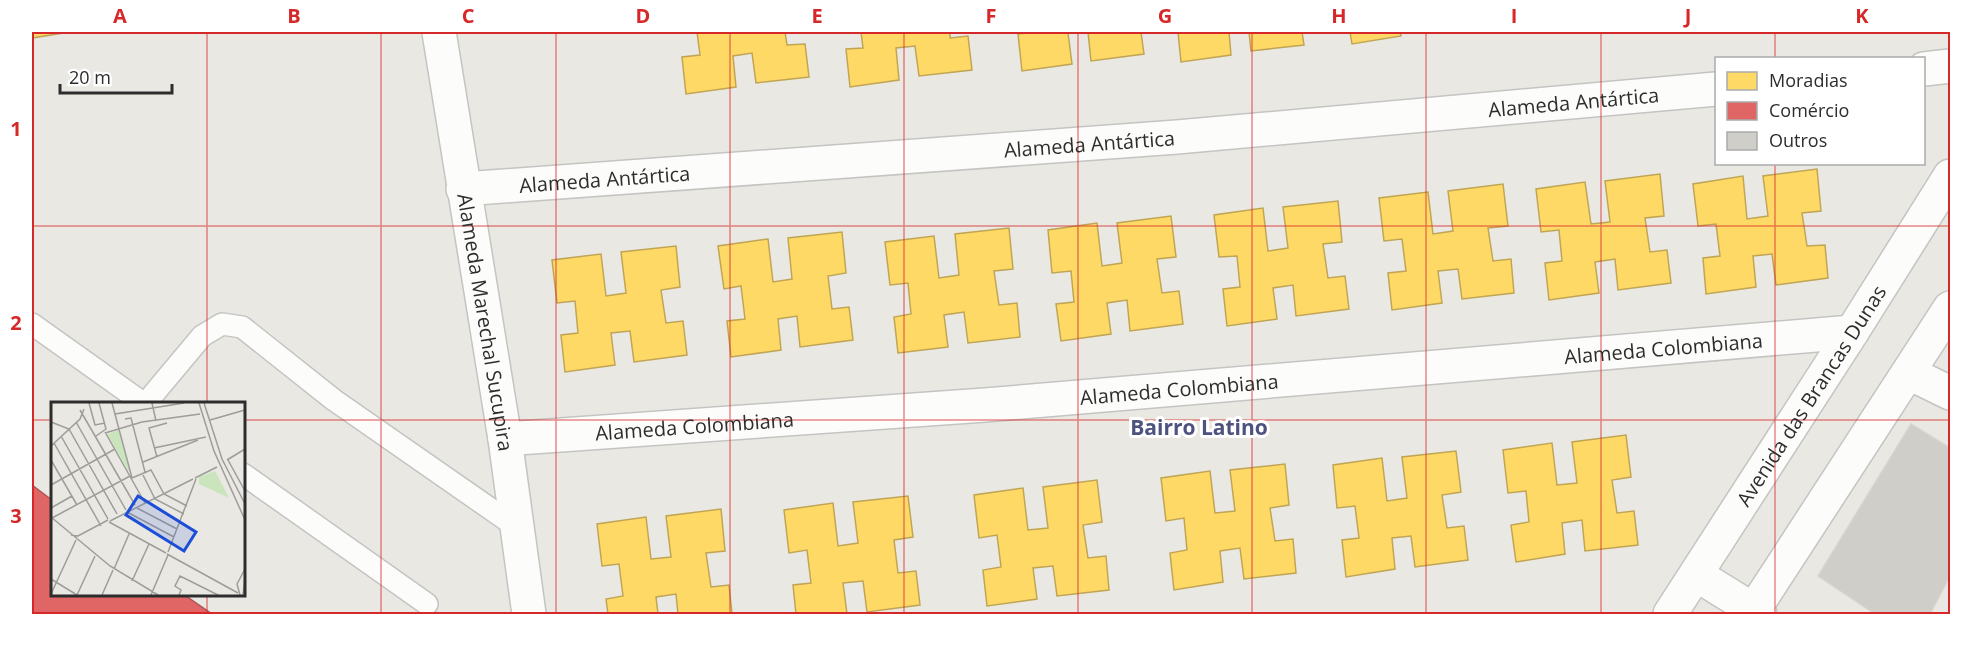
<svg xmlns="http://www.w3.org/2000/svg" width="1982" height="646" font-family="'Open Sans',sans-serif">
<style>
.homes{fill:#ffd966;stroke:#c0a555;stroke-width:1.5}
.shops{fill:#e06666;stroke:#a55;stroke-width:1.5}
.building{fill:#cfcec9;stroke:#d5d4cf;stroke-width:1.5}
.lines{fill:none;stroke-linecap:round;stroke-linejoin:round}
.lane-casing{stroke:#c4c4c3;stroke-width:24}
.street-casing{stroke:#c4c4c3;stroke-width:36}
.secondary-casing{stroke:#c4c4c3;stroke-width:36}
.lane{stroke:#fcfcfb;stroke-width:21}
.street{stroke:#fcfcfb;stroke-width:33}
.secondary{stroke:#fcfcfb;stroke-width:33}
.grid{fill:none;stroke:#d62828;stroke-width:1.5;stroke-opacity:0.55}
.labels{text-anchor:middle;dominant-baseline:central;stroke-width:6;stroke-linejoin:round;paint-order:stroke}
.street-label{font-size:20px;fill:#2d2d2d;stroke:#fff}
.neighbourhood-label{font-size:21px;font-weight:bold;fill:#4d527e;stroke:#fff}
.inset-road{fill:none;stroke:#9e9d9a;stroke-width:1.5}
.view{fill:#1d4ed8;fill-opacity:0.15;stroke:#1d4ed8;stroke-width:3}
.inset-edge{fill:none;stroke:#2d2d2d;stroke-width:3}
.neatline{fill:none;stroke:#d62828;stroke-width:2}
.grid-label{font-size:20px;text-anchor:middle;font-weight:bold;fill:#d62828}
</style>
<rect width="100%" height="100%" fill="#eae8e2"/>
<!-- homes -->
<path class="homes" d="M32 32H63V33L32 38Z
M697 32H785L787 45 805 44 809 77 756 83 752 53 733 56 736 87 686 94 682 57 700 55Z
M861 32H950V38L968 36 972 70 919 76 915 46 896 48 899 80 850 87 846 49 863 48Z
M1036 32H1080L1068 33 1072 64 1022 71 1018 34Z
M1088 32H1141L1144 54 1091 61Z
M1178 32H1229L1231 55 1181 62Z
M1249 32H1302L1304 45 1251 51Z
M1350 32H1400L1401 36 1352 44Z
M1817 169 1821 211 1802 213 1807 246 1825 245 1828 278 1776 285 1772 254 1753 256 1756 287 1706 294 1703 258 1720 256 1716 224 1698 226 1693 184 1743 176 1747 219 1768 216 1763 176Z
M1660 174 1664 216 1645 218 1650 252 1667 250 1671 283 1618 290 1615 259 1595 262 1599 293 1549 300 1545 263 1562 261 1559 230 1541 232 1536 189 1585 182 1591 224 1610 222 1605 181Z
M1503 184 1508 226 1488 228 1493 261 1511 259 1514 293 1462 299 1458 269 1438 271 1442 303 1392 310 1388 273 1406 271 1402 239 1384 241 1379 198 1428 192 1433 234 1453 231 1448 191Z
M1338 201 1342 242 1323 244 1328 278 1345 276 1349 309 1296 316 1293 285 1273 288 1277 319 1227 326 1223 289 1240 287 1237 256 1219 257 1214 215 1263 208 1268 251 1288 248 1283 207Z
M1171 216 1176 257 1157 259 1162 293 1179 291 1183 324 1130 331 1127 300 1107 303 1111 334 1061 341 1056 304 1074 302 1071 271 1052 273 1048 230 1097 223 1102 266 1122 263 1117 223Z
M1009 228 1013 269 994 271 999 305 1017 303 1020 337 968 343 964 312 944 315 948 347 898 353 894 317 911 314 908 283 890 285 885 242 934 236 939 278 959 275 955 234Z
M842 232 846 273 828 276 832 309 849 307 853 340 800 347 797 316 778 319 781 350 731 357 727 321 745 319 741 286 724 289 718 246 768 239 773 282 792 279 788 238Z
M676 246 680 287 661 290 666 323 683 321 687 355 634 362 630 331 611 333 615 365 565 372 561 335 578 333 575 301 557 303 552 260 601 254 606 296 626 293 621 252Z
M1626 435 1631 477 1612 480 1617 513 1634 511 1638 545 1585 551 1582 520 1562 523 1565 554 1516 562 1511 525 1529 522 1526 491 1508 493 1503 450 1552 443 1557 485 1577 483 1572 442Z
M1456 451 1461 492 1442 495 1447 528 1464 526 1468 560 1415 567 1411 536 1392 538 1395 569 1346 577 1342 540 1359 538 1355 506 1337 508 1333 465 1382 458 1387 501 1407 498 1402 457Z
M1285 464 1289 505 1270 508 1275 541 1293 539 1296 573 1244 579 1240 548 1220 551 1223 582 1174 590 1170 553 1187 550 1184 518 1166 521 1161 478 1210 471 1215 513 1235 511 1230 470Z
M1097 480 1102 522 1083 525 1088 558 1106 556 1109 590 1057 596 1053 566 1033 568 1037 599 987 606 983 570 1001 567 997 535 979 538 974 495 1023 488 1028 530 1048 528 1043 487Z
M908 496 913 537 894 540 898 573 916 571 920 605 867 612 863 581 843 583 847 614H796L793 585 811 583 807 550 789 553 784 510 833 503 838 546 858 543 853 502Z
M721 509 725 551 706 553 711 587 729 585 732 614H678L676 594 656 597 658 614H608L606 599 623 596 619 564 602 566 597 524 646 517 651 559 671 557 666 516Z"/>
<!-- shops -->
<path class="shops" d="M32 485 52 500V594H183L212 614H32Z"/>
<!-- building -->
<path class="building" d="M1911 424 1950 448V576L1930 614H1875L1818 576Z"/>
<g class="lines">
<defs>
<path id="lane" d="M32 324 143 403
M146 403 202 336 222 324 242 327 334 400 518 528
M243 474 427 604"/>
<g id="street">
<path d="M1924 69 1950 66"/>
<path id="s1" d="M463 189 1177 137 1716 89"/>
<path d="M1909 373 1950 393"/>
<path id="s2" d="M505 439 985 405 1852 332"/>
<path d="M1697 575 1760 614"/>
</g>
<g id="secondary">
<path id="s3" d="M439 32 505 439 529 614"/>
<path id="s4" d="M1670 614 1852 332 1950 176"/>
<path d="M1751 614 1950 308"/>
</g>
</defs>
<!-- lane casing -->
<use href="#lane" class="lane-casing"/>
<!-- street casing -->
<use href="#street" class="street-casing"/>
<!-- secondary casing -->
<use href="#secondary" class="secondary-casing"/>
<!-- lane -->
<use href="#lane" class="lane"/>
<!-- street -->
<use href="#street" class="street"/>
<!-- secondary -->
<use href="#secondary" class="secondary"/>
</g>
<!-- grid -->
<path class="grid" d="M207 32V403M381 32V614M556 32V614M730 32V614M904 32V614M1078 32V614M1252 32V614M1426 32V614M1601 32V614M1775 32V58M1775 164V614M32 226H1950M32 420H52M243 420H1950M207 594V614"/>
<g class="labels">
<!-- street labels -->
<g class="street-label">
<text stroke="none"><textPath href="#s1" startOffset="1114">Alameda Antártica</textPath></text>
<text stroke="none"><textPath href="#s1" startOffset="628">Alameda Antártica</textPath></text>
<text stroke="none"><textPath href="#s1" startOffset="142">Alameda Antártica</textPath></text>
<text stroke="none"><textPath href="#s3" startOffset="294">Alameda Marechal Sucupira</textPath></text>
<text stroke="none"><textPath href="#s2" startOffset="1162">Alameda Colombiana</textPath></text>
<text stroke="none"><textPath href="#s2" startOffset="676">Alameda Colombiana</textPath></text>
<text stroke="none"><textPath href="#s4" startOffset="260">Avenida das Brancas Dunas</textPath></text>
<text stroke="none"><textPath href="#s2" startOffset="190">Alameda Colombiana</textPath></text>
</g>
<!-- neighbourhood labels -->
<g class="neighbourhood-label">
<text x="1199" y="427">Bairro Latino</text>
</g>
</g>
<!-- overview -->
<g transform="translate(51 402)">
<rect width="194" height="194" fill="#eae8e2"/>
<path d="M68 28 81 75 56 32ZM164 69 178 96 148 82V75Z" fill="#cae5bc"/>
<path class="inset-road" d="M38 1 44 23 54 21M61 1 81 76 100 68 113 92 136 104M101 1 105 19M148 1 163 49 194 118M153 1 171 57 194 102M29 8 84 103M64 12 133 1M74 17 80 16 94 70M159 18 194 8M0 20 18 27 66 112M25 20 75 108M54 30 94 101M54 31 91 20 149 12M10 34 57 117M45 34 55 27 48 1M3 41 50 124M0 44 29 17 33 7M103 46 155 35M106 55 98 26 116 21M0 58 26 103M176 58 194 47M177 58 194 89M92 60 147 38M91 71 104 97 133 112M144 76 166 65M0 83 64 47M0 106 21 94M86 106 126 127M76 110 123 135M0 115 59 164 107 193M1 116 79 74M59 119 142 77M58 120 115 151M20 133 27 134 57 118M117 150 145 77M116 152 187 191M63 167 78 132M0 177 26 193M81 179 98 142M0 192 25 138M26 193 44 154M51 193 62 168M100 193 117 153M128 193 130 188 124 184 129 174 167 193M189 193 186 182 194 167M192 193 194 174"/>
<path class="view" d="M87 94 145 130 133 149 75 113Z"/>
<rect width="194" height="194" class="inset-edge"/>
</g>
<!-- border -->
<rect width="1982" height="646" fill="none" stroke="#ffffff" stroke-width="66"/>
<!-- legend -->
<rect x="1715" y="57" width="210" height="108" fill="#ffffff" stroke="#ababab" stroke-width="1.5"/>
<rect x="1727" y="72" width="30" height="18" fill="#ffd966" stroke="#ababab" stroke-width="1.5"/>
<text x="1769" y="87" font-size="18" fill="#2d2d2d">Moradias</text>
<rect x="1727" y="102" width="30" height="18" fill="#e06666" stroke="#ababab" stroke-width="1.5"/>
<text x="1769" y="117" font-size="18" fill="#2d2d2d">Comércio</text>
<rect x="1727" y="132" width="30" height="18" fill="#cfcec9" stroke="#ababab" stroke-width="1.5"/>
<text x="1769" y="147" font-size="18" fill="#2d2d2d">Outros</text>
<!-- scale -->
<path d="M60 84v9h112v-9" fill="none" stroke="#2d2d2d" stroke-width="3"/>
<text x="69" y="84" font-size="18" fill="#2d2d2d" stroke="#ffffff" stroke-width="4.5" paint-order="stroke">20 m</text>
<rect x="33" y="33" width="1916" height="580" class="neatline"/>
<g class="grid-label">
<text x="120" y="23">A</text>
<text x="294" y="23">B</text>
<text x="468" y="23">C</text>
<text x="643" y="23">D</text>
<text x="817" y="23">E</text>
<text x="991" y="23">F</text>
<text x="1165" y="23">G</text>
<text x="1339" y="23">H</text>
<text x="1514" y="23">I</text>
<text x="1688" y="23">J</text>
<text x="1862" y="23">K</text>
<text x="16" y="136">1</text>
<text x="16" y="330">2</text>
<text x="16" y="523">3</text>
</g>
</svg>
